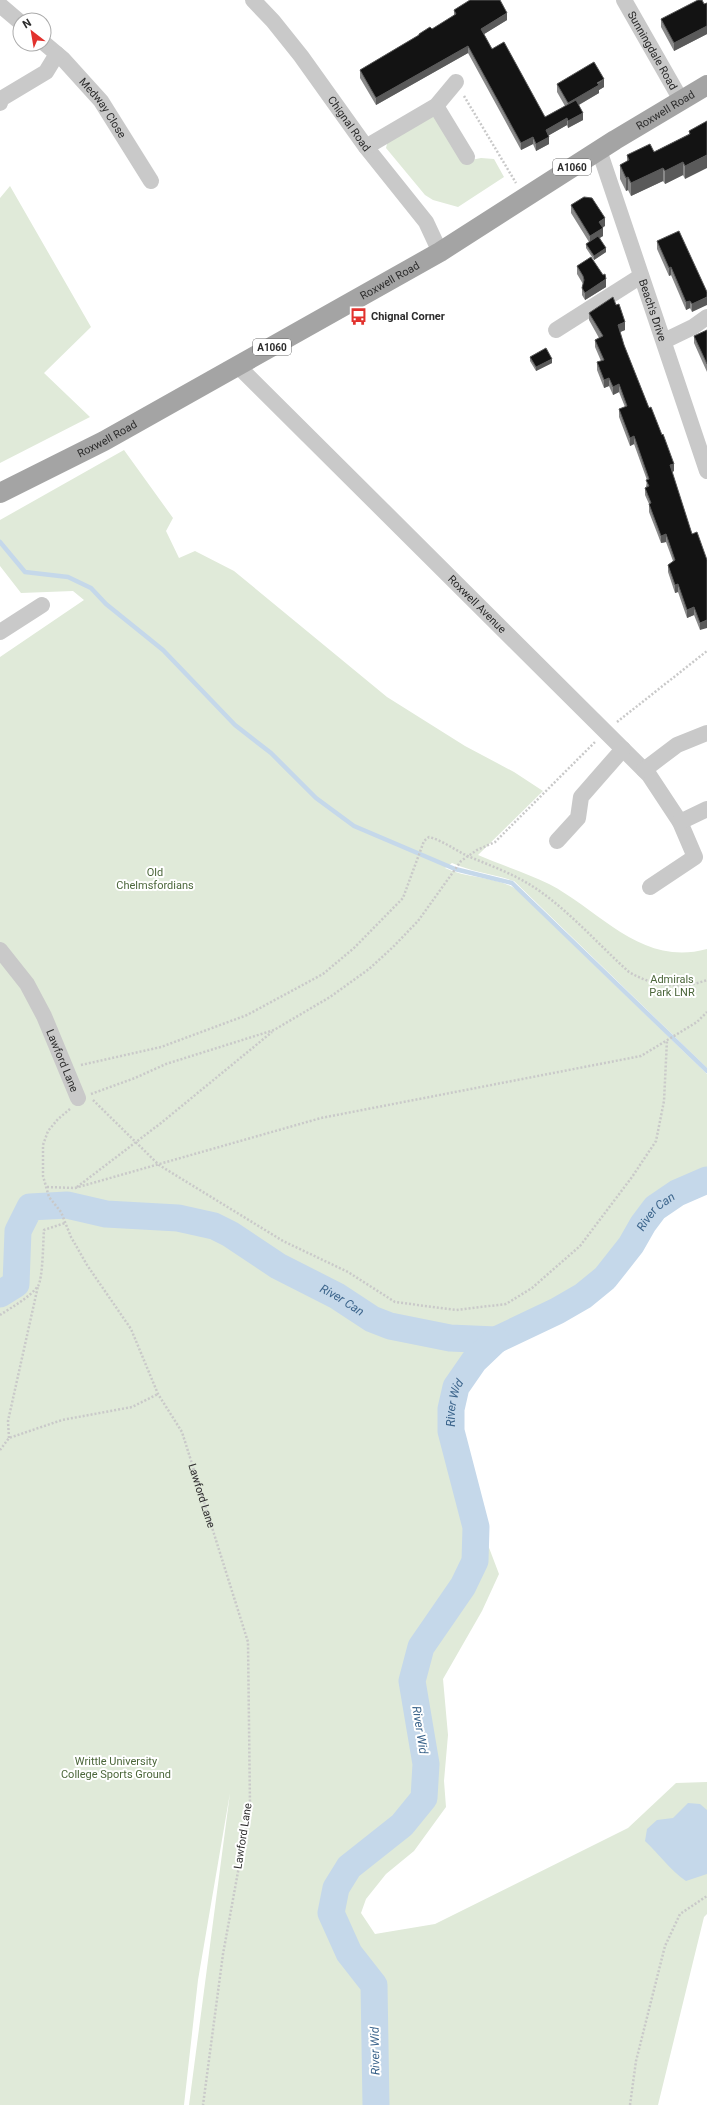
<svg xmlns="http://www.w3.org/2000/svg" width="707" height="2105" font-family="Roboto,sans-serif">
<style>
.green{fill:#e0ead9}
.water{fill:#c5d8ea}
.lines{fill:none;stroke-linecap:round;stroke-linejoin:round}
.stream{stroke:#c5d8ea;stroke-width:4.5}
.river{stroke:#c5d8ea;stroke-width:27}
.path{stroke:#c9c9c9;stroke-width:2.5;stroke-dasharray:2 2;stroke-linecap:butt}
.minor{stroke:#c9c9c9;stroke-width:16}
.major{stroke:#a4a4a4;stroke-width:20}
.wall{fill:#898989}
.shaded-wall{fill:#5a5a5a}
.building{fill:#131313;stroke:#5a5a5a}
.labels{text-anchor:middle;dominant-baseline:central;stroke-width:4;stroke-linejoin:round;paint-order:stroke}
.shield{fill:#fff;stroke:#6b6b6b;stroke-width:1}
.shield-label{font-size:10px;font-weight:bold;fill:#2c2c2c}
.street-label{font-size:11px;fill:#2c2c2c;stroke:#fff}
.poi-label{font-size:11px;font-weight:bold;fill:#2c2c2c;stroke:#fff;text-anchor:start}
.park-label{font-size:11px;fill:#4b663a;stroke:#fff}
.water-label{font-size:12px;font-style:italic;fill:#3c658c;stroke:#fff}
</style>
<rect width="100%" height="100%" fill="#fff"/>
<!-- green -->
<path class="green" d="M435 115 466 161 481 158 494 159 504 177 458 207 433 200 425 195 386 148 388 140Z
M10 186 91 327 44 373 90 417 0 463V198Z
M124 450 173 518 166 531 179 558 195 551 234 571 387 697 465 746 514 772 543 791 478 855C501 865 527 873 549 884 601 911 641 967 707 949V1068L514 881C493 874 472 872 452 863L445 868C468 879 495 876 516 889L707 1074V1188L690 1196 665 1212 656 1221 634 1255 613 1280 591 1300 567 1315 497 1349 479 1363 469 1380 458 1410 456 1428 480 1524 499 1574 482 1611 443 1679 448 1735 444 1781 446 1807 414 1851 386 1874 366 1899 361 1913 375 1934 435 1924 628 1828 676 1783 707 1782V1914L704 1917 658 2105H189L230 1793 198 1980 184 2105H0V657L84 600 73 591 21 593 0 566V520Z"/>
<!-- water -->
<path class="water" d="M688 1803 700 1804 707 1810V1874L686 1881C670 1870 659 1854 645 1841L647 1829 657 1820 673 1818Z"/>
<g class="lines">
<!-- stream -->
<path class="stream" d="M0 542 25 572 68 577 91 588 106 604 163 650 235 725 271 753 316 798 354 826 455 869 512 883 707 1071"/>
<!-- river -->
<g class="river">
<path id="s1" d="M0 1294 16 1284 18 1231 30 1207 67 1205 106 1214 178 1218 214 1226 230 1234 278 1266 337 1296 372 1319 390 1326 450 1338 496 1340 557 1311 583 1296 605 1278 631 1245 643 1224 655 1208 677 1193 707 1180"/>
<path id="s2" d="M376 2105 374 1985 349 1953 331 1913 336 1888 349 1867 402 1825 424 1798 426 1764 412 1681 421 1647 463 1586 475 1561 476 1527 451 1431V1409L456 1387 474 1361 496 1340"/>
</g>
<!-- path -->
<g class="path">
<path d="M464 96 516 183"/>
<path d="M617 722 707 651"/>
<path d="M81 1065 161 1047 247 1015 323 974 354 948 403 898 424 841 429 837C444 841 456 851 470 857 494 867 519 876 541 892 573 915 599 945 629 972 653 986 680 990 707 980"/>
<path d="M91 1094 135 1078 166 1064 274 1030 330 997 369 969 393 947 418 921 461 861 477 850 495 842 596 741"/>
<path d="M93 1100 159 1165 283 1241 348 1272 395 1302 456 1310 506 1304 532 1288 580 1246 632 1177 656 1141 664 1101 667 1040"/>
<path id="s3" d="M70 1109 58 1119 48 1131 43 1145V1176L49 1197 61 1212 71 1237 87 1265 131 1329 158 1394 182 1432 248 1642 250 1806 223 1954 203 2105"/>
<path d="M47 1187 75 1188 321 1118 641 1056 697 1022 707 1012"/>
<path d="M77 1187 161 1123 272 1032"/>
<path d="M0 1315C12 1307 29 1298 38 1286 43 1278 43 1242 44 1230L65 1223"/>
<path d="M9 1438 8 1421 38 1286"/>
<path d="M0 1450 9 1438 62 1420 132 1407 158 1394"/>
<path d="M630 2105 636 2061 665 1946 680 1914 707 1896"/>
</g>
<!-- minor -->
<g class="minor">
<path id="s4" d="M253 0 273 21 301 56 366 147 426 222 440 252"/>
<path id="s5" d="M624 0 681 100"/>
<path d="M0 5 20 22"/>
<path id="s6" d="M44 43 63 59 101 101 151 181"/>
<path d="M0 103 1 99 46 72 57 54"/>
<path d="M436 106 467 157"/>
<path d="M366 147 436 106 456 82"/>
<path id="s7" d="M599 150 707 471"/>
<path d="M556 330 641 276"/>
<path d="M664 341 693 327 707 317"/>
<path id="s8" d="M239 367 649 775 680 822 695 857 650 887"/>
<path d="M0 632 42 605"/>
<path d="M644 770 677 745 707 733"/>
<path d="M680 822 707 809"/>
<path d="M557 841 578 818 581 797 623 749"/>
<path id="s9" d="M0 950 27 984 44 1016 78 1098"/>
</g>
<!-- major -->
<path class="major" id="s10" d="M0 493 104 441 440 252 615 140 707 85"/>
</g>
<!-- wall -->
<path class="wall" d="M707 3V34L674 51 661 27V19Z
M454 10 507 20 484 34 492 49 545 117 565 106 557 92V84L604 87 599 90V93L579 105 583 120 568 128 567 125 549 135V144L536 151 533 144 521 150 468 53 376 105 360 78V70L419 35V34L432 29 454 16Z
M700 125 685 179 683 175 665 184 663 181 631 196 628 190 626 191 620 179V165L627 162V155L654 152 689 134V131Z
M571 205 605 226 603 227V236L600 238 606 252 594 260 586 248V244L589 242 571 213Z
M657 241 707 292 692 312 690 308 686 310 671 275 669 276 657 249Z
M577 266 606 287 585 300 582 295V288L583 284 577 274Z
M589 313 625 330 620 332 624 345 674 471 672 472 692 534 707 560 700 630 694 615 687 618 678 592 675 593 668 572V565L673 561 666 542 661 543 649 512V504L645 495V488L646 487 647 480 634 444 630 446 619 417V409L625 407 619 392 613 395 609 386 604 388 597 370V362L601 361 595 347V340L599 338 589 320Z
M707 330V372L694 343V336Z
M530 357 552 363 536 371 530 361Z"/>
<!-- shaded-wall -->
<path class="shaded-wall" d="M507 13V20L481 36V29Z
M707 26V34L674 51V43Z
M468 46V53L376 105V98Z
M604 79V87L599 90V93L568 111V103Z
M583 113V120L568 128V121Z
M567 118V125L546 137V130Z
M533 137V144L521 150V143Z
M549 137V144L536 151V144Z
M707 155V168L685 179V166Z
M683 162V175L665 184V171Z
M663 168V181L631 196V183Z
M628 177V190L626 191V178Z
M605 218V226L599 229V222Z
M603 228V236L590 243V236Z
M606 248V252L594 260V256Z
M671 267V275L669 276V268Z
M606 279V287L585 300V293Z
M707 297V305L692 312V304Z
M690 301V308L686 310V302Z
M625 322V330L618 333V325Z
M552 359V363L536 371V367Z
M609 378V386L604 388V380Z
M619 384V392L613 395V387Z
M634 436V444L630 446V438Z
M674 464V471L670 473V465Z
M666 534V542L661 543V536Z
M678 584V592L675 593V585Z
M694 607V615L687 618V610Z
M707 620V628L700 630V623Z"/>
<!-- building -->
<path class="building" d="M470 0H500L507 13 481 29 492 49 504 42 545 117 576 100 583 113 568 121 567 118 546 130 549 137 536 144 533 137 521 143 468 46 376 98 360 70 419 35V34L430 27 432 29 456 14 454 10Z
M698 0H702L704 4 707 3V26L674 43 661 19Z
M594 62 604 79 597 83 599 85 568 103 557 84Z
M707 121V155L685 166 683 162 665 171 663 168 631 183 628 177 626 178 620 165 629 160 627 155 650 144 654 152 690 134 689 131Z
M584 197 592 198 605 218 599 222 603 228 590 236 571 205Z
M679 231 707 292V297L692 304 690 301 686 302 671 267 669 268 657 241Z
M598 236 606 248 594 256 586 244Z
M591 257 603 275 605 274 606 279 585 293 582 288 584 280 583 276 577 266Z
M613 297 616 305 619 304 625 322 618 325 624 345 649 408 651 407 662 435 663 434 674 464 670 465 692 534 697 532 707 560V620L700 623 694 607 687 610 678 584 675 585 668 565 675 560 666 534 661 536 649 504 651 503 645 488 649 486 646 480 649 479 634 436 630 438 619 409 627 406 619 384 613 387 609 378 604 380 597 362 604 360 595 340 603 336 589 313Z
M707 330V364L694 336Z
M546 348 552 359 536 367 530 357Z"/>
<!-- icons -->
<defs>
<symbol id="bus-bare" viewBox="-9 -9 18 18"><path d="M-5-6H5V4H4V6H2V4H-2V6H-4V4H-5ZM-3.5-4V0h7V-4ZM-3.5 1.2v1.5H-2V1.2ZM2 1.2v1.5H3.5V1.2Z" fill="#e2322e" stroke="#fff" stroke-width="2.5" paint-order="stroke"/></symbol>
</defs>
<g fill-rule="evenodd">
<use href="#bus-bare" x="346" y="304" width="25" height="25"/>
</g>
<g class="labels">
<!-- shield labels -->
<g class="shield">
<rect x="553" y="159" width="38" height="16" rx="3"/>
<rect x="253" y="339" width="38" height="16" rx="3"/>
</g>
<g class="shield-label">
<text x="572" y="167">A1060</text>
<text x="272" y="347">A1060</text>
</g>
<!-- street labels -->
<g class="street-label">
<text stroke="none"><textPath href="#s5" startOffset="58">Sunningdale Road</textPath></text>
<text stroke="none"><textPath href="#s6" startOffset="88">Medway Close</textPath></text>
<text stroke="none"><textPath href="#s10" startOffset="768">Roxwell Road</textPath></text>
<text stroke="none"><textPath href="#s4" startOffset="157">Chignal Road</textPath></text>
<text stroke="none"><textPath href="#s10" startOffset="444">Roxwell Road</textPath></text>
<text stroke="none"><textPath href="#s7" startOffset="169">Beach's Drive</textPath></text>
<text stroke="none"><textPath href="#s10" startOffset="120">Roxwell Road</textPath></text>
<text stroke="none"><textPath href="#s8" startOffset="336">Roxwell Avenue</textPath></text>
<text stroke="none"><textPath href="#s9" startOffset="128">Lawford Lane</textPath></text>
<text stroke="none"><textPath href="#s3" startOffset="437">Lawford Lane</textPath></text>
<text transform="translate(243 1836) rotate(-81)">Lawford Lane</text>
</g>
<!-- poi labels -->
<g class="poi-label">
<text x="371" y="316">Chignal Corner</text>
</g>
<!-- park labels -->
<g class="park-label">
<text x="155" y="872">Old<tspan x="155" dy="13">Chelmsfordians</tspan></text>
<text x="672" y="979">Admirals<tspan x="672" dy="13">Park LNR</tspan></text>
<text x="116" y="1761">Writtle University<tspan x="116" dy="13">College Sports Ground</tspan></text>
</g>
<!-- water labels -->
<g class="water-label">
<text stroke="none"><textPath href="#s1" startOffset="805">River Can</textPath></text>
<text stroke="none"><textPath href="#s1" startOffset="433">River Can</textPath></text>
<text stroke="none"><textPath href="#s2" startOffset="774">River Wid</textPath></text>
<text transform="translate(420 1730) rotate(81)">River Wid</text>
<text transform="translate(375 2051) rotate(-91)">River Wid</text>
</g>
</g>
<!-- north arrow -->
<g transform="translate(32 32) rotate(329)"><circle r="19" fill="#ffffff" stroke="#ababab"/>
<path d="M0-3L7 15L0 10L-7 15Z" fill="#e2322e"/>
<text y="-6" font-size="11" font-weight="bold" text-anchor="middle" fill="#2c2c2c">N</text>
</g>
</svg>
